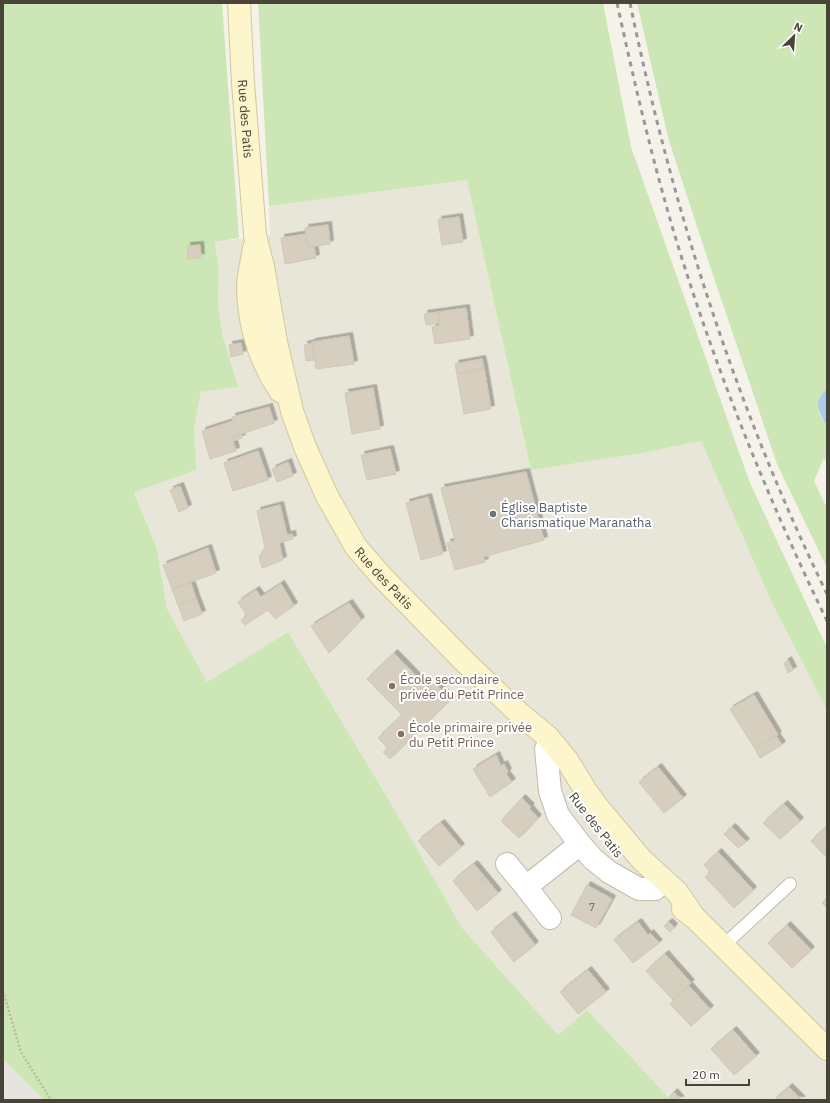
<svg xmlns="http://www.w3.org/2000/svg" width="830" height="1103" font-family="'IBM Plex Sans',sans-serif">
<style>
.residential{fill:#e8e5d9}
.industrial{fill:#e7e4df}
.green{fill:#cce7b5}
.water{fill:#ace}
.building{fill:#d6cfc0;stroke:#d0c8b4;filter:url(#shadow)}
.lines{fill:none;stroke-linecap:round;stroke-linejoin:round}
.lane-casing{stroke:#c0bbad;stroke-width:14}
.street-casing{stroke:#c0bbad;stroke-width:24}
.secondary-casing{stroke:#d2c99c;stroke-width:24}
.path{stroke:#c1b89f;stroke-width:2.5;stroke-dasharray:2 2;stroke-linecap:butt}
.lane{stroke:#fff;stroke-width:12}
.street{stroke:#fff;stroke-width:22}
.secondary{stroke:#fdf5cc;stroke-width:22}
.rail{stroke:#989898;stroke-width:3;stroke-dasharray:5 5;stroke-linecap:butt}
.worship-dot{fill:#6b7280;stroke:#fff;stroke-width:1.5}
.education-dot{fill:#8d6e63;stroke:#fff;stroke-width:1.5}
.labels{text-anchor:middle;dominant-baseline:central;stroke-width:4;stroke-linejoin:round;paint-order:stroke}
.number-label{font-size:11px;fill:#6c675a}
.street-label{font-size:13px;fill:#484438;stroke:#fff}
.worship-label{font-size:13px;fill:#5b616d;stroke:#fff;text-anchor:start}
.education-label{font-size:13px;fill:#785e54;stroke:#fff;text-anchor:start}
</style>
<defs>
<filter id="shadow"><feDropShadow dx="3.5" dy="-3.5" stdDeviation="0" flood-color="#0004"/></filter>
</defs>
<rect width="100%" height="100%" fill="#f5f2ea"/>
<!-- residential -->
<path class="residential" d="M467 180 531 470 637 454 701 441 772 603 827 710V1100H671L587 1010 558 1035 462 928 393 807 288 632 207 682 167 609 157 549 134 491 195 470 194 427 201 392 238 387 223 337 218 306 219 273 215 242 270 235 269 206Z"/>
<!-- industrial -->
<path class="industrial" d="M3 1059 44 1100H3Z"/>
<!-- green -->
<path class="green" d="M3 3H222L239 238 215 242 219 273 218 306 223 337 238 387 201 392 194 427 196 470 134 492 157 549 167 609 207 682 288 632 393 807 462 928 558 1035 587 1010 671 1100H44L3 1059Z
M258 3H603L631 147 750 483 827 648V710L772 603 701 441 637 454 531 470 467 180 269 206Z
M637 3H827V389L819 398V413L827 426V459L823 460 814 481 827 508V568L777 464 711 269 669 141Z"/>
<!-- water -->
<path class="water" d="M827 389V426C819 413 812 401 827 389Z"/>
<!-- building -->
<path class="building" d="M459 217 463 242 442 245 438 220Z
M328 225 330 244 308 247 305 228Z
M306 234 308 247H314L316 258 285 264 281 238Z
M200 245 201 257 188 259 187 246Z
M466 308 470 339 435 344 432 327 440 325 438 312Z
M438 312 440 323 426 325 424 314Z
M349 336 354 364 316 369 312 342Z
M241 343 243 354 231 357 229 345Z
M312 343 314 360 306 361 304 345Z
M482 359 484 368 457 374 455 364Z
M484 368 491 409 464 414 457 374Z
M373 388 380 429 352 434 345 393Z
M269 407 274 423 232 437 236 451 210 459 202 431 233 421 232 417Z
M241 434 242 438 233 441 232 437Z
M390 449 396 474 367 480 361 455Z
M258 451 268 480 233 491 224 463Z
M288 462 293 476 277 482 272 469Z
M526 472 544 540 483 557 485 562 455 570 447 543 455 541 441 488Z
M180 486 188 508 179 512 170 490Z
M428 497 443 554 421 560 406 503Z
M280 505 287 535 292 534 293 539 279 543 283 560 262 568 259 557 265 547 257 511Z
M208 548 216 573 172 589 163 565Z
M191 583 196 598 178 605 172 589Z
M281 584 294 606 275 619 268 610 245 625 241 620 247 616 238 602 256 590 261 597Z
M196 598 202 614 184 621 178 605Z
M349 603 361 620 329 653 311 626Z
M394 653 428 688 434 683 451 699 390 759 383 752 388 748 378 738 402 715 367 679Z
M788 660 793 670 788 673 784 663Z
M754 695 778 735 755 749 730 709Z
M776 736 782 745 760 758 755 749Z
M496 755 501 766 504 764 508 772 506 774 512 782 490 797 473 769Z
M658 767 683 798 664 813 639 782Z
M522 798 531 807 529 808 538 818 519 838 501 821Z
M784 804 800 821 780 839 763 823Z
M441 823 461 847 439 866 418 841Z
M827 826V858L811 841Z
M732 827 746 842 738 848 724 834Z
M718 852 753 890 734 908 705 877 710 872 704 865Z
M474 864 484 876 481 878 485 884 489 882 498 893 477 911 453 881Z
M484 876 489 882 485 884 481 878Z
M587 885 612 899 596 928 571 915Z
M827 898V908L822 903Z
M512 915 535 945 514 962 491 932Z
M638 922 648 935 650 933 659 943 633 963 614 940Z
M669 922 674 927 670 932 664 926Z
M787 925 811 950 792 968 768 943Z
M665 954 691 983 673 1000 646 971Z
M588 970 606 992 578 1014 560 992Z
M689 986 710 1009 691 1026 670 1004Z
M733 1030 756 1056 734 1075 711 1049Z
M789 1087 802 1100H774Z
M674 1092 681 1100H671L669 1097Z"/>
<g class="lines">
<defs>
<path id="lane" d="M723 946 790 884"/>
<path id="street" d="M546 749 550 791 558 815 580 844 593 859 609 872 639 889H655
M507 864 526 887
M550 918 526 887 580 844"/>
<g id="secondary">
<path id="s1" d="M239 3 243 83 255 235 263 267 276 342 292 411 305 447 327 496 356 547 383 578 465 662 520 714 548 737 567 760 586 791 596 805 641 859 677 892 694 917"/>
<path d="M254 248C252 262 248 275 248 288 249 325 260 361 280 391"/>
<path d="M683 909 694 917 827 1049"/>
</g>
</defs>
<!-- lane casing -->
<use href="#lane" class="lane-casing"/>
<!-- street casing -->
<use href="#street" class="street-casing"/>
<!-- secondary casing -->
<use href="#secondary" class="secondary-casing"/>
<!-- path -->
<path class="path" d="M3 991 21 1052 51 1100"/>
<!-- lane -->
<use href="#lane" class="lane"/>
<!-- street -->
<use href="#street" class="street"/>
<!-- secondary -->
<use href="#secondary" class="secondary"/>
<!-- rail -->
<path class="rail" d="M617 3C634 81 652 159 675 236 715 368 767 497 827 621
M630 3C672 207 736 407 827 594"/>
</g>
<!-- markers -->
<circle class="worship-dot" cx="493" cy="514" r="4"/>
<g class="education-dot">
<circle cx="392" cy="686" r="4"/>
<circle cx="401" cy="734" r="4"/>
</g>
<g class="labels">
<!-- number labels -->
<g class="number-label">
<text x="592" y="907">7</text>
</g>
<!-- street labels -->
<g class="street-label">
<text stroke="none"><textPath href="#s1" startOffset="116">Rue des Patis</textPath></text>
<text stroke="none"><textPath href="#s1" startOffset="605">Rue des Patis</textPath></text>
<text transform="translate(596 825) rotate(52)">Rue des Patis</text>
</g>
<!-- worship labels -->
<g class="worship-label">
<text x="501" y="507">Église Baptiste<tspan x="501" dy="15">Charismatique Maranatha</tspan></text>
</g>
<!-- education labels -->
<g class="education-label">
<text x="400" y="679">École secondaire<tspan x="400" dy="15">privée du Petit Prince</tspan></text>
<text x="409" y="727">École primaire privée<tspan x="409" dy="15">du Petit Prince</tspan></text>
</g>
</g>
<!-- border -->
<rect width="830" height="1103" fill="none" stroke="#484438" stroke-width="8"/>
<!-- north arrow -->
<g transform="translate(794 36) rotate(25)" stroke="#ffffff" stroke-width="3" paint-order="stroke">
<path d="M0-3L7 15L0 10L-7 15Z" fill="#484438"/>
<text y="-6" font-size="11" font-weight="bold" text-anchor="middle" fill="#484438">N</text>
</g>
<!-- scale -->
<path d="M686 1079v6h63v-6" fill="none" stroke="#484438" stroke-width="2"/>
<text x="692" y="1079" font-size="12" fill="#484438" stroke="#ffffff" stroke-width="3" paint-order="stroke">20 m</text>
</svg>
